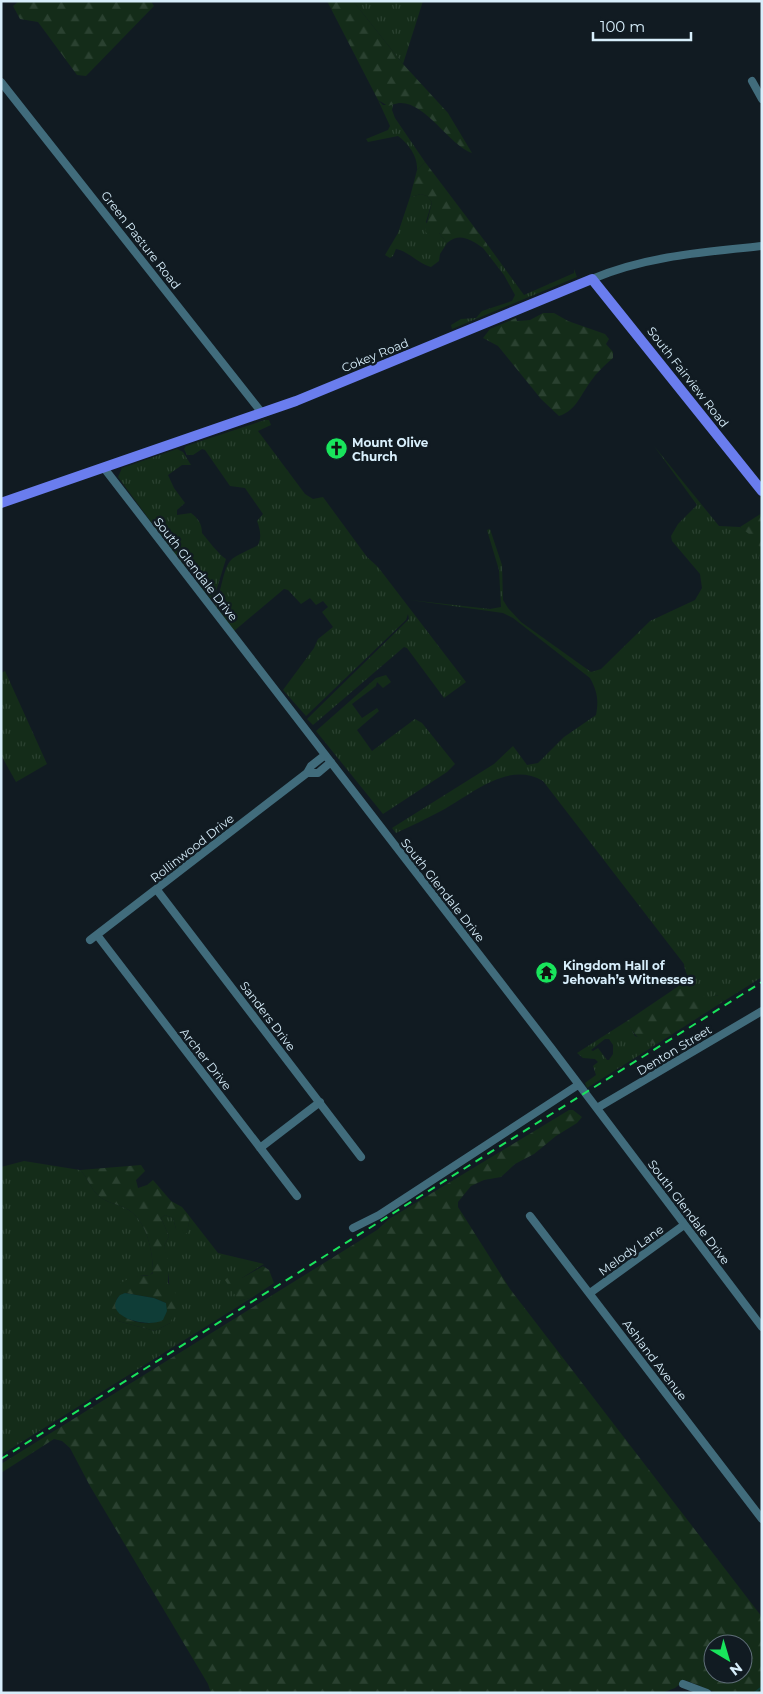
<svg xmlns="http://www.w3.org/2000/svg" width="763" height="1694" font-family="Montserrat,sans-serif">
<style>
.grass{fill:url(#grass-tufts);fill-rule:evenodd}
.forest{fill:url(#forest-firs);fill-rule:evenodd}
.water{fill:#0f3d37}
.lines{fill:none;stroke-linecap:round;stroke-linejoin:round}
.stream{stroke:#0f3d37;stroke-width:2}
.minor{stroke:#416c7c;stroke-width:8}
.major{stroke:#6a7dee;stroke-width:10}
.rail{stroke:#19e45c;stroke-width:2;stroke-dasharray:8 6;stroke-linecap:butt}
.labels{text-anchor:middle;dominant-baseline:central;stroke-width:5;stroke-linejoin:round;paint-order:stroke}
.street-label{font-size:12px;fill:#d7eefb;stroke:#111b22}
.poi-label{font-size:12px;font-weight:bold;fill:#d7eefb;stroke:#111b22;text-anchor:start}
</style>
<defs>
<pattern id="grass-tufts" width="24" height="20" patternUnits="userSpaceOnUse" patternTransform="scale(1.25)"><rect width="24" height="20" fill="#142c19"/><path d="M3 7l-1-3M5 7V3M7 7l1-3M15 17l-1-3M17 17v-4M19 17l1-3" fill="none" stroke="#2a4130"/></pattern>
<pattern id="forest-firs" width="22" height="20" patternUnits="userSpaceOnUse" patternTransform="scale(1.25)"><rect width="22" height="20" fill="#142c19"/><path d="M5 1l3.5 6h-7zM16 11l3.5 6h-7z" fill="#2a4130"/></pattern>
</defs>
<rect width="100%" height="100%" fill="#111b22"/>
<!-- grass -->
<path class="grass" d="M353 1H423L403 64Z
M378 100 383 105H393L392 110 395 118 425 162 417 170C418 157 409 144 398 136L368 142 366 139 388 130 390 126Z
M421 194 427 196 432 202 426 222 434 233H439L447 243 440 254 439 261 431 267C419 264 408 251 396 249L393 256 390 258 385 255 398 233 410 197Z
M487 244 524 295 574 273V269L577 277 452 329 451 325 461 319 476 318 482 311 512 301 515 295 504 275 483 248Z
M265 420H269L271 425 258 431 305 494 313 499 323 497 367 557 378 567 466 682 444 698 407 648 404 647 313 725 307 719 409 619 408 614 406 620 306 716 283 690 314 648 318 639 333 627 322 612 328 607 323 601 316 605 310 598 301 604 288 590 284 589 234 631 217 609 215 605C221 594 223 568 231 560 236 555 258 546 258 545 262 537 260 529 257 521L263 514 245 488 230 486 205 450 202 449 193 455H187L184 449 186 446Z
M654 446 719 526 740 527 756 538 761 549 759 559 762 564V977L724 1001 718 995C714 996 707 999 703 998 696 996 684 971 684 964L543 781C508 760 471 795 441 811 426 819 411 826 396 833L392 828 494 764 513 746 527 765 538 763 564 737 596 715C599 700 597 691 590 678L513 618 503 613 410 600 490 609 501 607 499 570 487 530 490 529 502 565 503 600 508 608 521 622 591 672 601 669 650 621 695 600 702 588 700 574 672 541 671 536 678 524 697 505Z
M177 449 183 452 191 465H182L168 475 174 488 185 503 177 510V515L191 513C198 518 202 524 202 533 208 540 219 555 226 559L213 601 198 585 201 576 198 571 185 568 118 477 122 468Z
M5 671 47 764 16 782 1 755V673Z
M386 675 391 682 383 688 377 682 376 686 352 704 362 718 377 708 379 711 357 730 372 751 415 719 422 723 455 764 447 772 383 814 316 731 376 678Z
M627 1021 635 1036 657 1044 587 1088 585 1083 596 1075 593 1066 598 1062 595 1059 583 1058 577 1053ZM605 1039H609L613 1045V1054L609 1060H607L598 1048 593 1051 591 1050Z
M24 1161 80 1170C88 1177 90 1188 98 1195 106 1203 115 1203 125 1208 147 1218 153 1252 153 1272L150 1275C123 1276 122 1286 110 1307L118 1321 155 1331 170 1323C171 1296 169 1272 164 1246L169 1236 161 1218 165 1215 173 1218 176 1229 187 1232 190 1217 218 1253 264 1264 242 1278 239 1301 253 1297 1 1455V1167Z"/>
<!-- forest -->
<path class="forest" d="M19 1H151L154 6 86 76 77 75 38 22 20 19 13 6Z
M327 1H353L403 64 448 113 472 153C449 145 425 101 399 103 395 104 391 105 388 106L378 100Z
M425 162 487 244V247L483 248C471 240 460 232 447 243L439 233 429 236 425 231 432 202 427 196 421 194 410 197 417 170Z
M543 313H554L568 321 605 334 609 339 606 344 613 352V358C605 365 597 372 591 381 581 394 576 411 559 416L541 399 498 346 483 338 490 329 516 318 517 321 530 320Z
M762 513V564L759 559C763 541 752 537 740 527Z
M689 979C701 996 696 1000 719 995L724 1001 657 1044C642 1044 632 1034 627 1021Z
M569 1110H573L582 1117 577 1123 556 1136 534 1154 515 1164 501 1177 484 1180 471 1186 458 1202V1207L510 1289 762 1617V1693H717L685 1680 675 1688 662 1693H211L208 1684 90 1486 70 1448 62 1441 54 1439 1 1473V1464L377 1230 389 1219ZM713 1644H743V1674H713Z
M141 1165 145 1171 136 1180 138 1188 147 1185 153 1180 171 1201 182 1207 190 1217 187 1233 182 1236 176 1229 173 1218 165 1215 161 1218 169 1236 164 1246 168 1261V1283L176 1294 178 1307 170 1323 155 1331 118 1321C116 1317 112 1312 110 1308 105 1292 124 1278 138 1276 144 1275 148 1277 153 1273 153 1252 147 1218 125 1208 115 1203 106 1203 98 1195 90 1188 88 1177 80 1170ZM125 1293 154 1298 166 1303 152 1323C138 1324 125 1320 116 1309L117 1298Z
M263 1266 269 1270 274 1283 253 1297 239 1301 225 1280 231 1274 242 1278Z"/>
<!-- water -->
<path class="water" d="M125 1293 154 1298 166 1303 167 1311 163 1320C147 1329 100 1316 120 1295Z"/>
<g class="lines">
<!-- stream -->
<path class="stream" d="M754 1693 762 1687"/>
<!-- minor -->
<path class="minor" d="M752 81 762 99
M1 82 262 413
M592 279C646 256 704 252 762 246
M104 468 552 1049 762 1327
M307 773H318L331 762
M157 890 361 1157
M97 935 297 1196
M90 940 307 773 311 766 325 755
M597 1108 762 1011
M260 1148 320 1102
M530 1216 762 1519
M353 1228 379 1215 578 1085
M590 1293 684 1225
M683 1684 707 1693"/>
<!-- major -->
<path class="major" d="M1 503 296 401 592 279 762 491"/>
<!-- rail -->
<path class="rail" d="M1 1459 762 982"/>
</g>
<!-- icons -->
<defs>
<symbol id="church-disc" viewBox="-11 -11 22 22"><circle r="9.5" fill="#19e45c" stroke="#111b22"/><path d="M-1.2-6h2.4v3.5h3.3v2.4h-3.3V6h-2.4V-.1h-3.3v-2.4h3.3Z" fill="#111"/></symbol>
<symbol id="temple-disc" viewBox="-11 -11 22 22"><circle r="9.5" fill="#19e45c" stroke="#111b22"/><path d="M0-6L5-2H3V0L6.5 2.5H4V6H1.5V3h-3V6H-4V2.5H-6.5L-3 0V-2H-5Z" fill="#111"/></symbol>
</defs>
<g fill-rule="evenodd">
<use href="#church-disc" x="324" y="436" width="25" height="25"/>
<use href="#temple-disc" x="534" y="960" width="25" height="25"/>
</g>
<g class="labels">
<!-- street labels -->
<g class="street-label">
<text transform="translate(141 240) rotate(52)">Green Pasture Road</text>
<text transform="translate(375 355) rotate(-22)">Cokey Road</text>
<text transform="translate(688 377) rotate(52)">South Fairview Road</text>
<text transform="translate(196 569) rotate(52)">South Glendale Drive</text>
<text transform="translate(192 848) rotate(-38)">Rollinwood Drive</text>
<text transform="translate(443 890) rotate(52)">South Glendale Drive</text>
<text transform="translate(268 1016) rotate(53)">Sanders Drive</text>
<text transform="translate(674 1050) rotate(-31)">Denton Street</text>
<text transform="translate(206 1059) rotate(52)">Archer Drive</text>
<text transform="translate(689 1212) rotate(53)">South Glendale Drive</text>
<text transform="translate(631 1250) rotate(-36)">Melody Lane</text>
<text transform="translate(655 1360) rotate(53)">Ashland Avenue</text>
</g>
<!-- poi labels -->
<g class="poi-label">
<text x="352" y="442">Mount Olive<tspan x="352" dy="14">Church</tspan></text>
<text x="563" y="965">Kingdom Hall of<tspan x="563" dy="14">Jehovah’s Witnesses</tspan></text>
</g>
</g>
<!-- border -->
<rect width="763" height="1694" fill="none" stroke="#d7eefb" stroke-width="5"/>
<!-- north arrow -->
<g transform="translate(728 1659) rotate(142)"><circle r="24" fill="#111b22" stroke="#606f79"/>
<path d="M0-4L9 19L0 12L-9 19Z" fill="#19e45c"/>
<text y="-8" font-size="14" font-weight="bold" text-anchor="middle" fill="#d7eefb">N</text>
</g>
<!-- scale -->
<path d="M593 32v8h98v-8" fill="none" stroke="#d7eefb" stroke-width="2.5"/>
<text x="600" y="32" font-size="15" fill="#d7eefb" stroke="#111b22" stroke-width="4" paint-order="stroke">100 m</text>
</svg>
